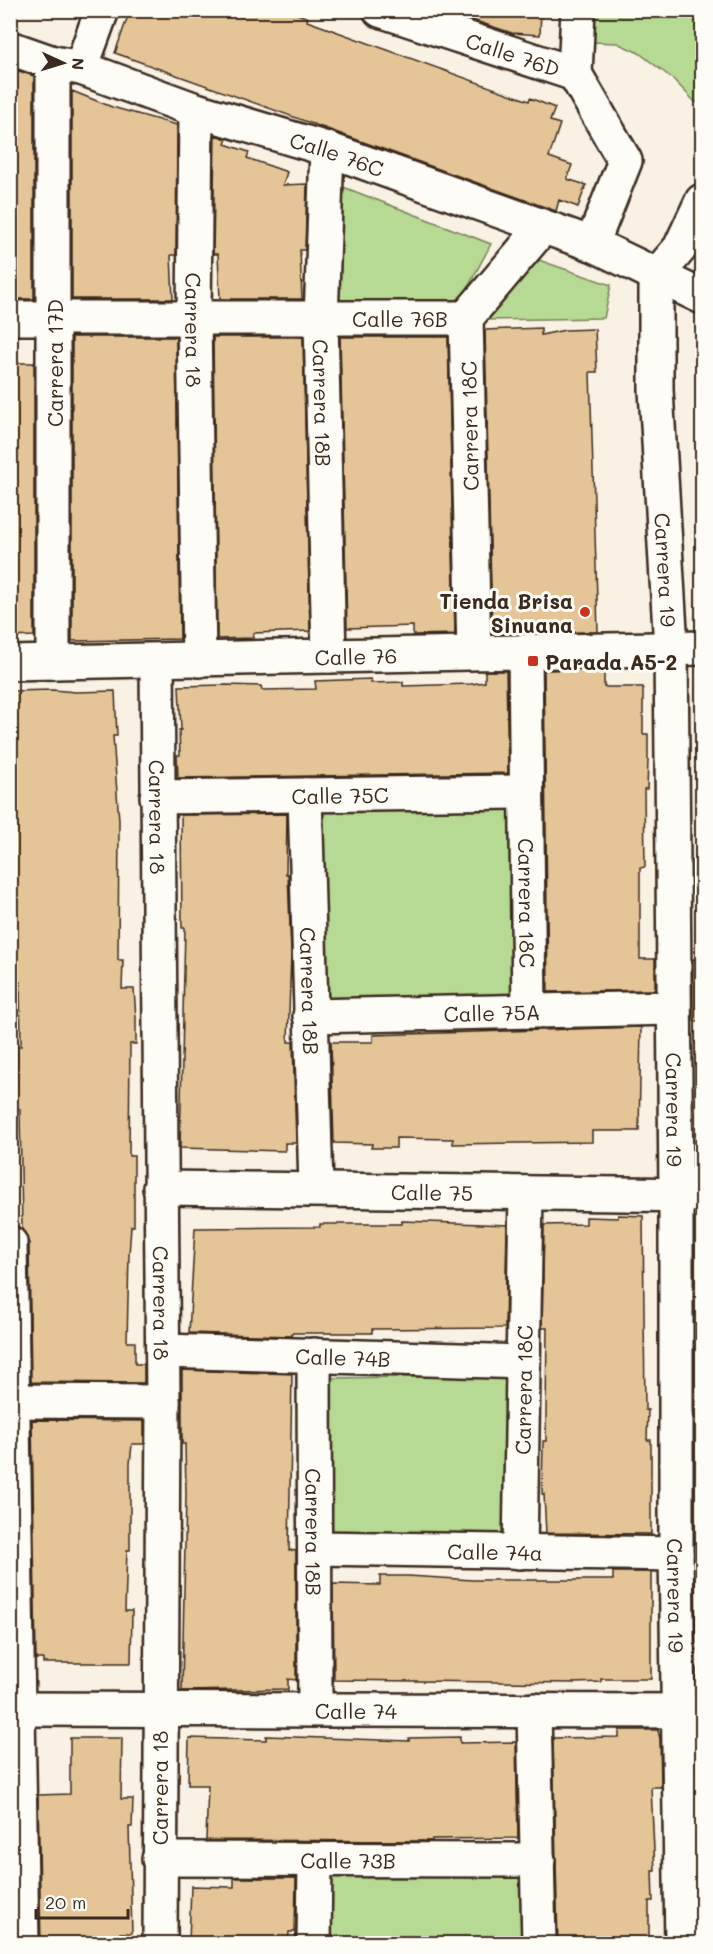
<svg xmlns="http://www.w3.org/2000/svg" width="713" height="1954" font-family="Mali,sans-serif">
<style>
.green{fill:#b6d994;stroke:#788259;stroke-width:1.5}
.building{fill:#e5c597;stroke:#3b2a1e;stroke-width:1.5}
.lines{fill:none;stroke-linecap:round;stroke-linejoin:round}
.street-casing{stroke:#3b2a1e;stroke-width:38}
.street{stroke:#fdfcf7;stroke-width:33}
.poi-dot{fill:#c8321e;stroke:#fdfcf7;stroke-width:2}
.labels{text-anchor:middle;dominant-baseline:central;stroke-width:6;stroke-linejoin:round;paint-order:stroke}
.street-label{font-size:21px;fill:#3b2a1e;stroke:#fdfcf7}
.poi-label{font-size:21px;font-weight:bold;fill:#3b2a1e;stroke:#fdfcf7;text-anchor:end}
</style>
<rect width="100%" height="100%" fill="#f8f1e4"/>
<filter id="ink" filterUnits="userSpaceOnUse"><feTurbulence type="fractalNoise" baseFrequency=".0167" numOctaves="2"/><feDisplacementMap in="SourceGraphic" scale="12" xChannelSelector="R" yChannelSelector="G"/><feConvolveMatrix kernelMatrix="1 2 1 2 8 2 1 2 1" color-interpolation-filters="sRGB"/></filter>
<g filter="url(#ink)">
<!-- green -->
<path class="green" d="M594 11H702V105L694 101 673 79 639 53 617 43 593 42Z
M338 185 491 244 459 304 333 308Z
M527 256 611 285 604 318 480 320Z
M512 803 517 998 324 1003 319 807Z
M513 1376 515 1535 325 1536 323 1378Z
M529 1864 530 1943H326L325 1867Z"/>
<!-- building -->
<path class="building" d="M130 10H287L308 18 307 21 529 101 530 98 555 108 550 121 560 124 549 157 572 165 567 179 586 185 578 207 559 200 556 211 115 53Z
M442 10H541L540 35 512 33Z
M10 68 34 76V299H10Z
M72 91 112 107 177 125 176 255H171L173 299H72Z
M215 135 227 139 225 144 249 152 247 158 287 172 283 185 307 184 305 250H300L302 299H220L218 254H213Z
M541 328V335L565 330 595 329 597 372H590L598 632 492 634 485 330Z
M72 337H176L180 639 72 641Z
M213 337H303L310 631 253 633V638L217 639Z
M340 337H448L455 634 413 635V626L347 628Z
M10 363H34V636L10 637Z
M604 669V687H643V734H648V760L647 789H644L645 867 640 868V959H655V990L548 992 544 670Z
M485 671H506L508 773 178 778 177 755H180L179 730H181L179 686 226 685 261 686 262 690 316 689 315 681 371 679V683L403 682V686L471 684 485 682Z
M53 690 76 692 115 691 117 736H113L119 821 118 960H123L122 989H134L136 1018V1044H130L129 1156H134V1226H131L129 1255 127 1342H135V1364H144V1383L31 1382 29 1243 22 1229 20 1109H16L17 1046H21L20 982H14V930H10L11 691Z
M287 814 286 874H288L291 953 288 1042H293L296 1143H285V1151L180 1148 185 928H182L181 815Z
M693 959 702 960V1021H693Z
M641 1027 639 1131H592V1142L453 1144V1139L396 1138V1148H371L372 1144 334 1143 331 1042H373V1035Z
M618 1215 643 1216 645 1410H648L647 1440H651V1534L546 1533 544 1494H542L543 1441H546V1414L547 1328H542L544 1225 586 1224V1217L618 1218Z
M402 1221 507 1225 505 1328 372 1329V1333H292V1336L189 1333 195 1228 320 1227V1224H402Z
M182 1370 292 1374 289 1550 296 1551V1680L288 1679V1689L182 1691 186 1494 185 1444H182Z
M32 1420 144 1421V1444H132L130 1464V1550H127L125 1611H132L131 1663H43V1659H36Z
M613 1572H651V1679H601V1682L574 1683 334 1680 333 1584 380 1585V1576H408L473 1580H613Z
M619 1730H658L660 1739 661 1787H651L655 1871H652L653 1901H649V1944H558L553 1738 619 1737Z
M266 1736 409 1741V1738L460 1737V1743L516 1742 518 1838 432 1839V1841L206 1840 208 1785H188L189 1738 266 1740Z
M70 1738H122L121 1799H133L132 1827H129L132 1933H120V1944H41L38 1795 70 1794Z
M698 1739H702V1786H698Z
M234 1878H296L295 1932H289L288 1944H189L191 1886 234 1887Z"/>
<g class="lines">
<defs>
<g id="street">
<path id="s1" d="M380 10 575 74"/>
<path d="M578 10 575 74 625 161 592 244"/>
<path id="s2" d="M10 48 53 63 81 68 196 110 327 149 592 244 702 297"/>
<path d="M81 68 102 10"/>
<path id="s3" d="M196 110 194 318 199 660"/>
<path id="s4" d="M327 149 321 320 329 656"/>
<path id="s5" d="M656 276V390L671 648 676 1195V1554L682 1944"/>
<path d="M656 276 680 248 702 201"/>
<path id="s6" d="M10 318H466"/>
<path id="s7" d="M525 651 529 1011"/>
<path d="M474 652 466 318 543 227"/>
<path id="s8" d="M157 661 163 1402 160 1944"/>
<path d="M53 662V63"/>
<path id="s9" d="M10 663 702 648"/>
<path id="s10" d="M305 795 316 1188"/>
<path id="s11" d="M157 797 525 792"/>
<path id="s12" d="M310 1016 673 1008"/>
<path id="s13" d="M160 1188 702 1195"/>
<path d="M10 1243 22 1944"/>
<path id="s14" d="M163 1351 523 1362"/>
<path id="s15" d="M314 1355 315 1709"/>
<path d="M13 1401 163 1402"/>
<path id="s16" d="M315 1548 676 1554"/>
<path id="s17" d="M520 1552 526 1193"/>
<path id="s18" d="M10 1709 702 1711"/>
<path d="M534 1710 539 1944"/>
<path id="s19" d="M159 1859 538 1860"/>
<path d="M314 1944 315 1860"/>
</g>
</defs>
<!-- street casing -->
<use href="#street" class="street-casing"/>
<!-- street -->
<use href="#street" class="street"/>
</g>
</g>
<!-- markers -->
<g class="poi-dot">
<circle cx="585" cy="612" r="6"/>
<rect x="527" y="655" width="12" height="12" rx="3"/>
</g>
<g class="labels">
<!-- street labels -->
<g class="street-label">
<text stroke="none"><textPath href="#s1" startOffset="140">Calle 76D</textPath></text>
<text stroke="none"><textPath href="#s2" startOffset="344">Calle 76C</textPath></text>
<text stroke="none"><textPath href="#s6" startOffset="390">Calle 76B</textPath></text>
<text stroke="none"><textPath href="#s3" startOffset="220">Carrera 18</textPath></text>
<text transform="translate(54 363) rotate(-90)">Carrera 17D</text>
<text stroke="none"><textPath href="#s4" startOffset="254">Carrera 18B</textPath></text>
<text transform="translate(469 426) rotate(-91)">Carrera 18C</text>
<text stroke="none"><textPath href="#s5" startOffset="294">Carrera 19</textPath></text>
<text stroke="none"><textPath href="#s9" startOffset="346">Calle 76</textPath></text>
<text stroke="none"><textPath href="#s11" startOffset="183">Calle 75C</textPath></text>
<text stroke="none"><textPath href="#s8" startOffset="156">Carrera 18</textPath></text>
<text stroke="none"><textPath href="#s7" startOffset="252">Carrera 18C</textPath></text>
<text stroke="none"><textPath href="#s10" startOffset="196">Carrera 18B</textPath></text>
<text stroke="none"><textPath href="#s12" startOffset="182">Calle 75A</textPath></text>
<text stroke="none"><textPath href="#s5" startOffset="834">Carrera 19</textPath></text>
<text stroke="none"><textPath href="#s13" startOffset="272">Calle 75</textPath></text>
<text stroke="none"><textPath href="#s8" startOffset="642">Carrera 18</textPath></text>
<text stroke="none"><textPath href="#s14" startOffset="180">Calle 74B</textPath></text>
<text stroke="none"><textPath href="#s17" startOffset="162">Carrera 18C</textPath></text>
<text stroke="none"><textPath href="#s15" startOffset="177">Carrera 18B</textPath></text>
<text stroke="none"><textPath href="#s16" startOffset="180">Calle 74a</textPath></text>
<text stroke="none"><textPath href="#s5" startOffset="1320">Carrera 19</textPath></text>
<text stroke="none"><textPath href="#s18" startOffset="346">Calle 74</textPath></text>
<text transform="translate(159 1788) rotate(-90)">Carrera 18</text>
<text stroke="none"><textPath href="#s19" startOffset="189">Calle 73B</textPath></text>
</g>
<!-- poi labels -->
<g class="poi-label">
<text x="573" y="600">Tienda Brisa<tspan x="573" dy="24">Sinuana</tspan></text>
<text x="545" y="661" text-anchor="start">Parada A5-2</text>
</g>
</g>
<!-- margin -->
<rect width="713" height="1954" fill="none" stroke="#fdfcf7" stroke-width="36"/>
<rect x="18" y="18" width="677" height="1918" fill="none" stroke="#3b2a1e" stroke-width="2" filter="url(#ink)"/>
<!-- north arrow -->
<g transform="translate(63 63) rotate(94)" stroke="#fdfcf7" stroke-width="4.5" paint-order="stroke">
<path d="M0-4.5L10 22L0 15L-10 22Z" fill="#3b2a1e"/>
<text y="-9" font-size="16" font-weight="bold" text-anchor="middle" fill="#3b2a1e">N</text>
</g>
<!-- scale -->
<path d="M36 1909v9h92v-9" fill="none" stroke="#3b2a1e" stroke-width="3"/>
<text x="45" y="1909" font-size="18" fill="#3b2a1e" stroke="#fdfcf7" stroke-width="4.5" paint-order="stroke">20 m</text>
</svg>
